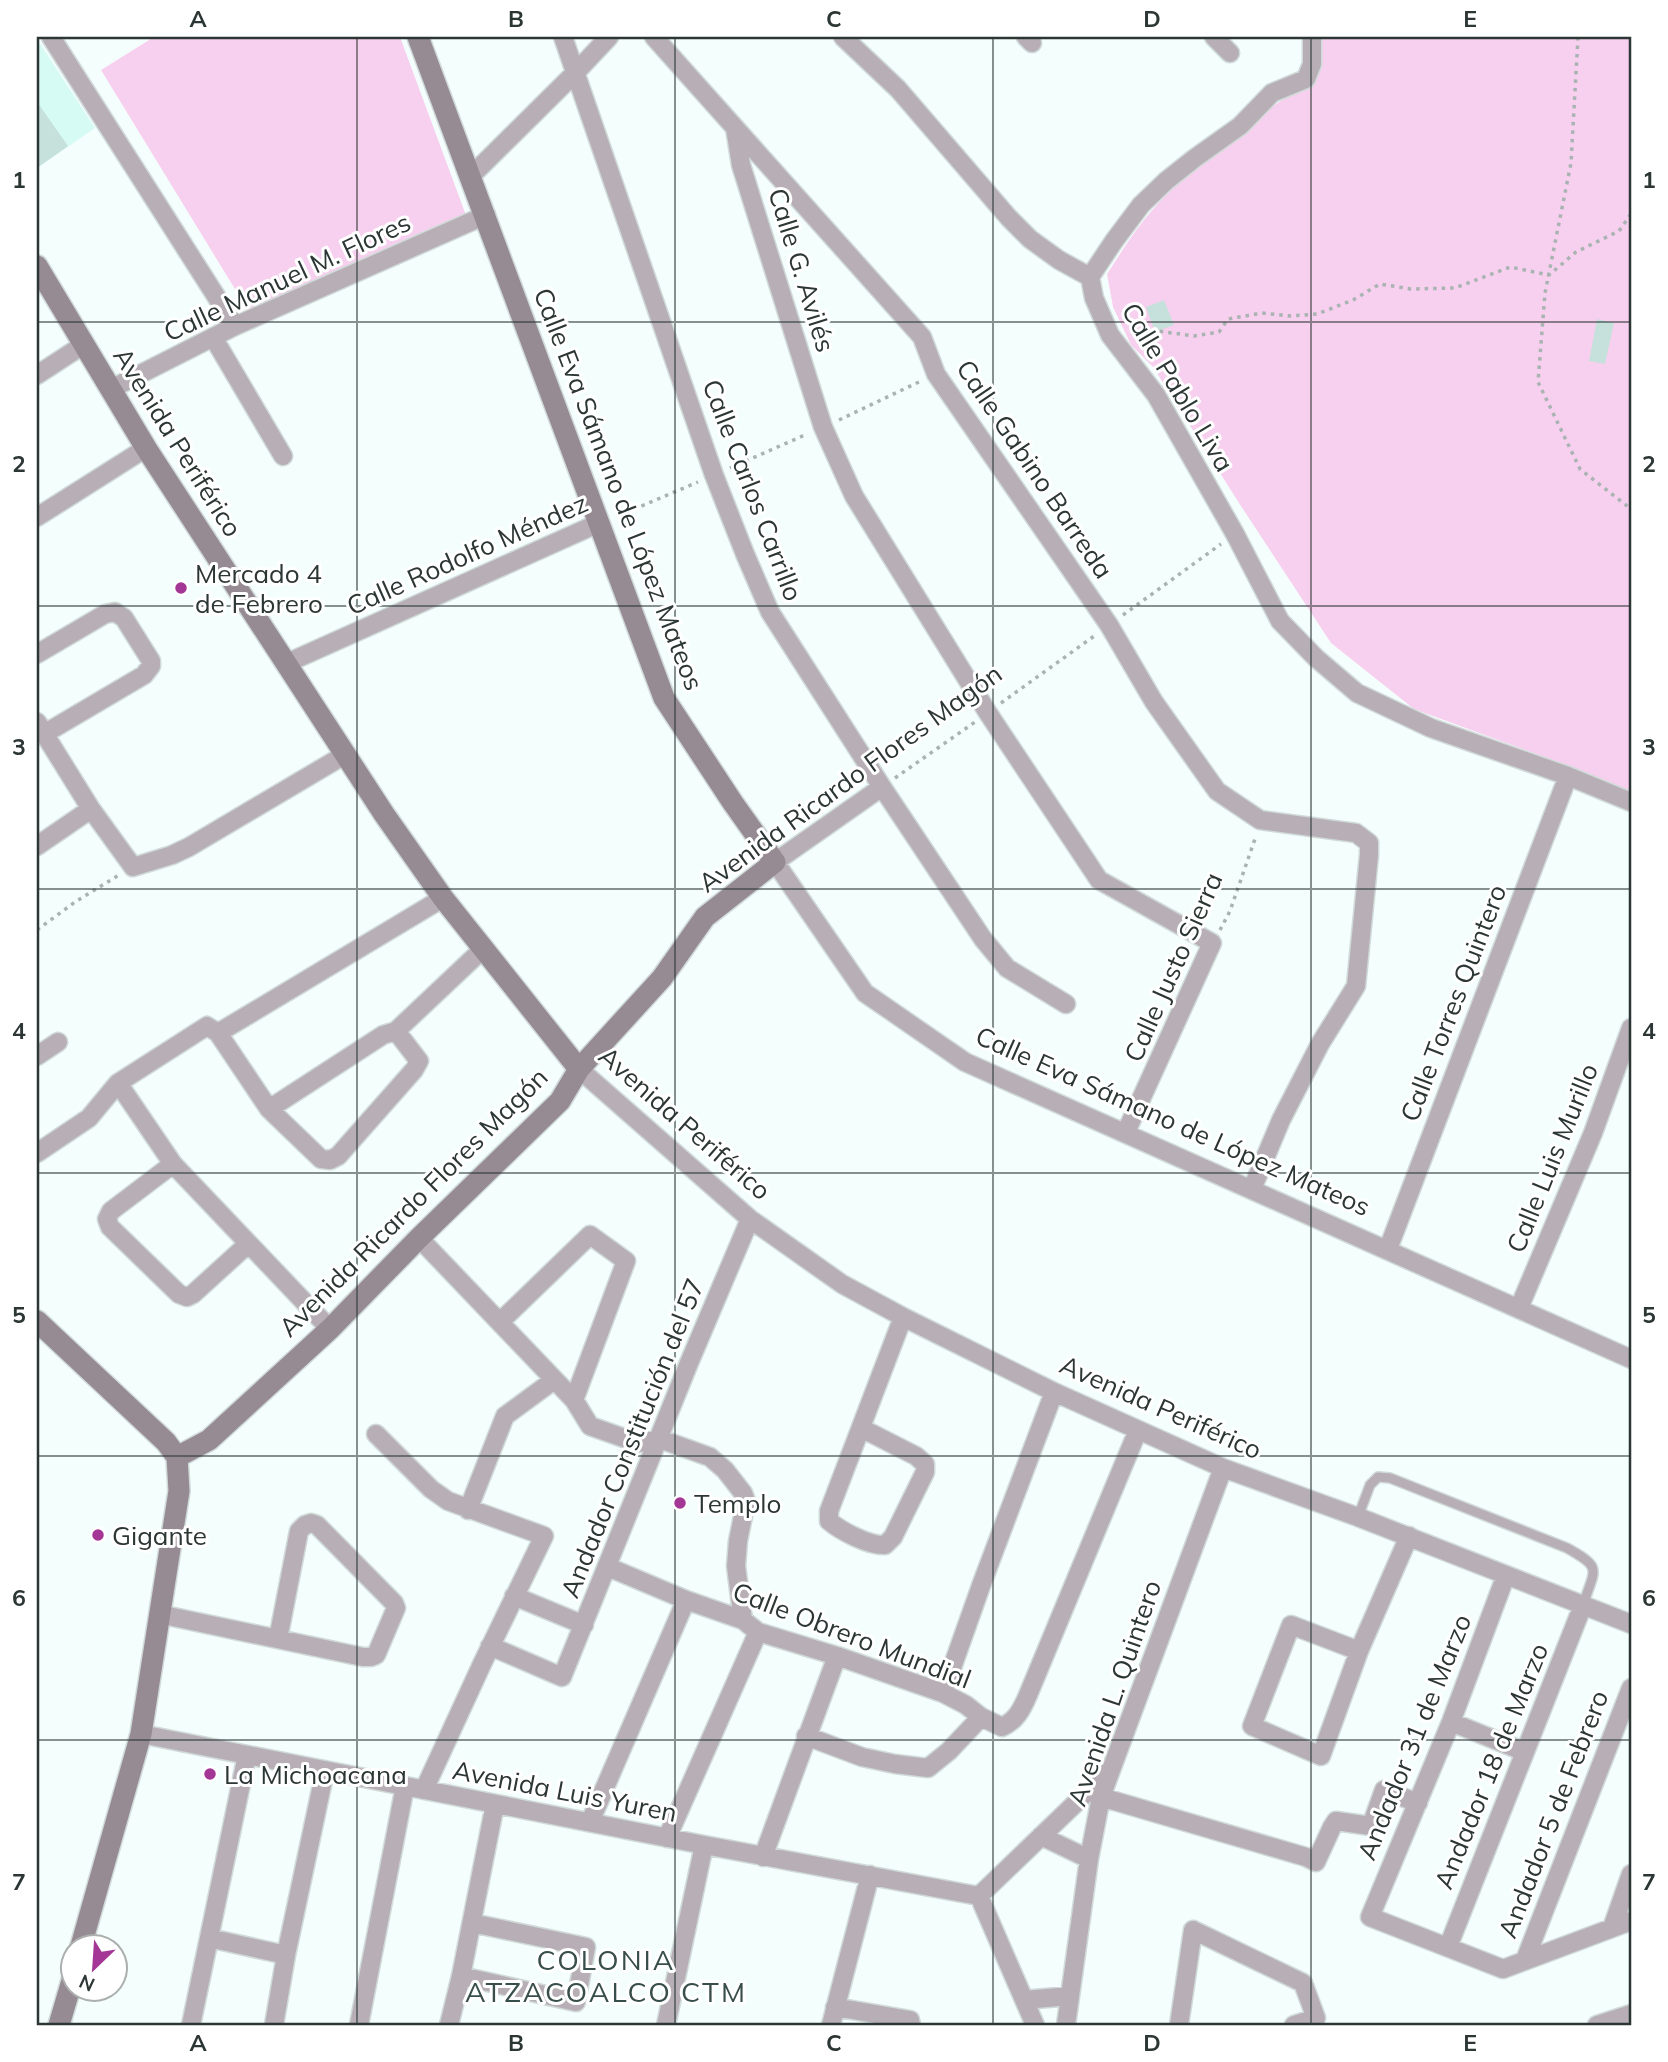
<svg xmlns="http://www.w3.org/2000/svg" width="1668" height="2062" font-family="Mulish,sans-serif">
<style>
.built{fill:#d6faf4}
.green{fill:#f8d0ef}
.building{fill:#c6e0db}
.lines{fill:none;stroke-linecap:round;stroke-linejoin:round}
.lane-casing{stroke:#d0dad8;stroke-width:12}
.street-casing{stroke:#d0dad8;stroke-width:21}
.secondary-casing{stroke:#d0dad8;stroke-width:24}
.path{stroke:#a9b3b1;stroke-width:3.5;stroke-dasharray:3.5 5;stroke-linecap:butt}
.lane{stroke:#b7afb5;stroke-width:9}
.street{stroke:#b7afb5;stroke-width:18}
.secondary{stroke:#968a93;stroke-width:21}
.grid{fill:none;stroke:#2c3634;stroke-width:2;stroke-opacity:0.55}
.poi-dot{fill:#a43695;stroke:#fff;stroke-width:2.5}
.labels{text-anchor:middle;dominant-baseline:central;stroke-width:6;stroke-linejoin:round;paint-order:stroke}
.street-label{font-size:26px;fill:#2c3634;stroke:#fff}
.poi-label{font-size:26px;fill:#2c3634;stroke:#fff;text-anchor:start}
.neighbourhood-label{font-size:28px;letter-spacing:2px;fill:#384e4b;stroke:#fff}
.neatline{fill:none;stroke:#2c3634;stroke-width:2.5}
.grid-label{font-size:23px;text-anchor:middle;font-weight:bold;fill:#2c3634}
</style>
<rect width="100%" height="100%" fill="#f4fefc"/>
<!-- built -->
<path class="built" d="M37 39 95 128 37 168Z"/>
<!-- green -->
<path class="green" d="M154 37H400L467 218 249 312 101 70Z
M1319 37H1631V794L1550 759 1414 709 1331 643 1239 503 1153 367 1131 345 1113 307 1107 274C1119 256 1130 237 1144 220 1185 168 1255 118 1310 81Z"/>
<!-- building -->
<path class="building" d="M37 102 68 146 37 168Z
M1164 300 1174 325 1155 332 1146 307Z
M1597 319 1614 323 1605 364 1589 361Z"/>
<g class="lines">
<defs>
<path id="lane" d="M1358 1517 1370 1485 1378 1477 1390 1478 1567 1548C1603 1568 1595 1568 1583 1605"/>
<path id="street" d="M51 37 235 326
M563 37 714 475 745 554 770 612 882 787 983 939 1007 968 1066 1004
M654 37 922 337 936 374 1109 625 1154 702 1217 791 1260 820 1356 833 1369 843V855L1356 986 1320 1044 1281 1120 1252 1189
M843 37 898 89 1009 218 1030 239 1059 260 1090 277
M1026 37 1032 43
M1214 37 1230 53
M1312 37V64L1306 79 1272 93 1240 126 1195 158 1166 181 1141 205 1114 241 1090 277 1094 298 1110 335 1156 395 1235 534 1280 621 1316 658 1357 693 1431 728 1568 776 1631 802
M735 128 741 165 823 427 854 496 988 713 1099 880 1212 943 1126 1132
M471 176 576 72 609 37
M213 337 283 456
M37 375 83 345
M111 389 235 326 486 215
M37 517 146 448
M37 654 105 614 115 612 124 618 151 661V666L144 675 44 734
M287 663 599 523
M37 722 91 809 37 846
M882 787 775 862 865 993 965 1062 1631 1359
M91 809 133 867 172 855 189 847 346 754
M218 1033 443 898
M37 1056 58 1042
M579 1069 750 1219 842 1284 903 1317 1054 1392 1223 1468 1358 1517 1631 1624
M118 1083 173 1164 330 1329
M269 1109 383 1035 396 1031 484 948
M37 1153 89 1118 118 1083 207 1026 218 1033 269 1109 321 1159 330 1160 338 1156 414 1070 419 1061 396 1031
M173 1164 111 1211 107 1219 110 1227 179 1294 187 1297 193 1294 248 1244
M419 1238 574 1400 590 1426 638 1443 660 1439 710 1457 725 1470 743 1493 746 1501 738 1541 736 1566 743 1620
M1388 1249 1568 776
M1519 1308 1593 1133 1631 1028
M501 1321 590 1235 626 1261 574 1400
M861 1428 916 1456 925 1464V1472L893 1537 885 1545C869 1546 841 1531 829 1521V1511L903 1317
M376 1434 431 1489 448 1501 544 1536 482 1664 424 1790
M468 1510 505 1416 554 1380
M608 1567 686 1600 743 1620 758 1632 837 1656 943 1693 966 1705 981 1717 1002 1727C1016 1721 1022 1709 1028 1695L1138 1430
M1506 1575 1451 1722 1370 1917 1503 1969 1631 1921
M514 1596 584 1625
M159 1614 363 1657H371L376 1655 396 1608 394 1603 317 1525 311 1523 305 1525 299 1531 278 1639
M490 1646 562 1677 689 1363 750 1219
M1359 1651 1291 1625 1252 1726 1321 1756 1359 1651 1409 1536
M943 1693 982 1583 1054 1392
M1451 1722 1525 1752
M141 1734 704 1845 979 1896
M806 1736 862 1757 895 1764 928 1768 949 1751 981 1717
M1101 1797 1306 1857 1316 1862 1332 1827 1336 1821 1371 1826 1384 1790 1418 1803
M590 1822 686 1600
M1041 1836 1089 1859
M667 1838 758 1632
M763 1857 837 1656
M1612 1928 1631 1874
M209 1938 286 1955
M1448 1947 1583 1605
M1525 1960 1631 1688
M461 1976 576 2002 586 1947 472 1923
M1024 2000 1070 1996
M835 2007 910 2020 911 2025
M191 2025 247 1755
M274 2025 286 1955 325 1771
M359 2025 405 1786
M449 2025 461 1976 495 1804
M666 2025 704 1845
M831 2025 870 1875
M1035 2025 979 1896 1108 1772
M1066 2025 1089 1859 1101 1797 1223 1468
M1179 2025 1193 1930 1303 1983 1316 2018 1294 2025
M1597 2025 1631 2014"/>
<path id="secondary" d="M37 266 146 448 384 814 443 898 579 1069
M37 1321 166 1442 177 1457 179 1491 141 1734 81 1946
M177 1457 209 1440 330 1329 419 1238 560 1101 579 1069 662 978 705 917 775 862 733 803 664 698 418 37
M59 2025 74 1974"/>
</defs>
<!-- lane casing -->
<use href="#lane" class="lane-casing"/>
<!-- street casing -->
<use href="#street" class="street-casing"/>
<!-- secondary casing -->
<use href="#secondary" class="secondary-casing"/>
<!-- path -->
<path class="path" d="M1578 37 1571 163 1545 293 1538 382 1580 469 1631 509
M1137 342 1158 331 1194 336 1219 332 1228 319 1262 313 1291 316 1317 314 1353 300 1380 284 1411 289 1455 288 1510 267 1549 275 1576 252 1619 231 1631 214
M839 420 921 381
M730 468 807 434
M618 516 698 482
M1123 615 1221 544
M1001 703 1097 634
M895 778 975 722
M37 930 75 902 119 875
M1220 930 1230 911 1256 836"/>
<!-- lane -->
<use href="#lane" class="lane"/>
<!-- street -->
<use href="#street" class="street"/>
<!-- secondary -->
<use href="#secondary" class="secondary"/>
</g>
<!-- grid -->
<path class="grid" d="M357 37V2025M675 37V2025M993 37V2025M1311 37V2025M37 322H1631M37 606H1631M37 889H1631M37 1173H1631M37 1456H1631M37 1740H1631"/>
<!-- markers -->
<g class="poi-dot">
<circle cx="181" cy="588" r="7"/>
<circle cx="680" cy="1503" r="7"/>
<circle cx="98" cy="1535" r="7"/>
<circle cx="210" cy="1774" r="7"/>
</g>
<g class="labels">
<!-- street labels -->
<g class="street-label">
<text transform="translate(802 270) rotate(73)">Calle G. Avilés</text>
<text transform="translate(287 277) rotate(-25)">Calle Manuel M. Flores</text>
<text transform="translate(1178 387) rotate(59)">Calle Pablo Liva</text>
<text transform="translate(178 442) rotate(58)">Avenida Periférico</text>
<text transform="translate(1035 469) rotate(56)">Calle Gabino Barreda</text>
<text transform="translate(619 489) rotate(69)">Calle Eva Sámano de López Mateos</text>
<text transform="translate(753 490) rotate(69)">Calle Carlos Carrillo</text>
<text transform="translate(467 554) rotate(-24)">Calle Rodolfo Méndez</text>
<text transform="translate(850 778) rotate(-36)">Avenida Ricardo Flores Magón</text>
<text transform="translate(1173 967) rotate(-66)">Calle Justo Sierra</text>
<text transform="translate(1453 1003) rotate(-69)">Calle Torres Quintero</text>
<text transform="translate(1173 1121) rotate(24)">Calle Eva Sámano de López Mateos</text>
<text transform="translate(685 1123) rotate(41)">Avenida Periférico</text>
<text transform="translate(1552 1158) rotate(-68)">Calle Luis Murillo</text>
<text transform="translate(413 1202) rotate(-45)">Avenida Ricardo Flores Magón</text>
<text transform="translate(1161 1407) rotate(24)">Avenida Periférico</text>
<text transform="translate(632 1438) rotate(-68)">Andador Constitución del 57</text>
<text transform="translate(852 1635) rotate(21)">Calle Obrero Mundial</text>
<text transform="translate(1114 1693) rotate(-71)">Avenida L. Quintero</text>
<text transform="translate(1414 1737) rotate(-68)">Andador 31 de Marzo</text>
<text transform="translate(1491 1766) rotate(-68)">Andador 18 de Marzo</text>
<text transform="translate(565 1791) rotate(11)">Avenida Luis Yuren</text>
<text transform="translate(1553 1814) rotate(-69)">Andador 5 de Febrero</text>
</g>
<!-- poi labels -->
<g class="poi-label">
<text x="195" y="573">Mercado 4<tspan x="195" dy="30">de Febrero</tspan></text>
<text x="694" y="1503">Templo</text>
<text x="112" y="1535">Gigante</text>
<text x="224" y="1774">La Michoacana</text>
</g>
<!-- neighbourhood labels -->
<g class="neighbourhood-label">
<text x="606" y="1959">COLONIA<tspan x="606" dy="32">ATZACOALCO CTM</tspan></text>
</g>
</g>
<!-- border -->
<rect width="1668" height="2062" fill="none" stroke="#ffffff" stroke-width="77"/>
<!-- north arrow -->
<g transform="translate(94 1968) rotate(205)"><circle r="33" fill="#ffffff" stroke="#abafae" stroke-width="2"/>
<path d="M0-5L12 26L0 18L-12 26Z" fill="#a43695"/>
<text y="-10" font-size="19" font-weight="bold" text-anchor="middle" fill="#2c3634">N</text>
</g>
<rect x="38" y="38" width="1592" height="1986" class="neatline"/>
<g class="grid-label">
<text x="198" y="27">A</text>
<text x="516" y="27">B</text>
<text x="834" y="27">C</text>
<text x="1152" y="27">D</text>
<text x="1470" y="27">E</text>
<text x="19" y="188">1</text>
<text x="1649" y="188">1</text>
<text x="19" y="472">2</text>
<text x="1649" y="472">2</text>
<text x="19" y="755">3</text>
<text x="1649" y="755">3</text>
<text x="19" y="1039">4</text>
<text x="1649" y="1039">4</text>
<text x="19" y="1323">5</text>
<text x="1649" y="1323">5</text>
<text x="19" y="1606">6</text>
<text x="1649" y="1606">6</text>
<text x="19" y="1890">7</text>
<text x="1649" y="1890">7</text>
<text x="198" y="2051">A</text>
<text x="516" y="2051">B</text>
<text x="834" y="2051">C</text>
<text x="1152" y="2051">D</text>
<text x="1470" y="2051">E</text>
</g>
</svg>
